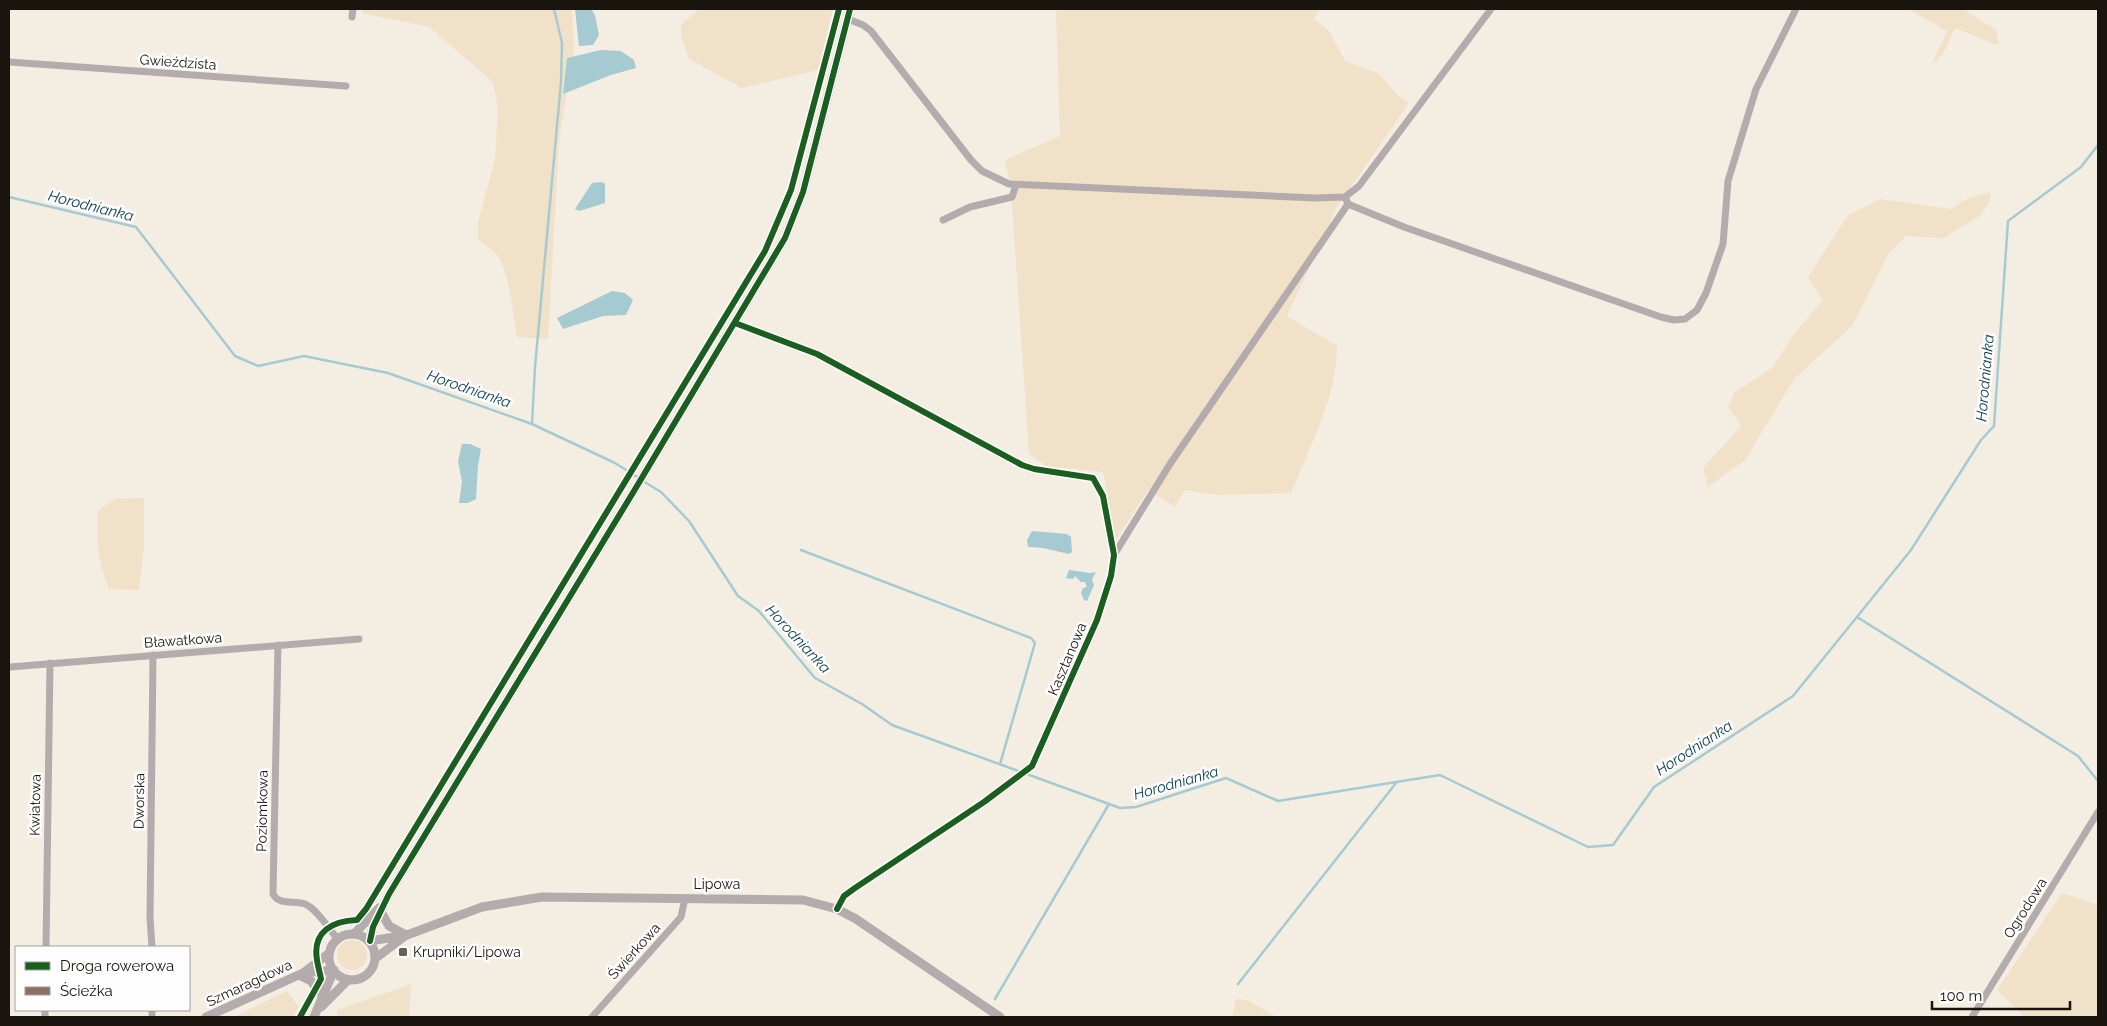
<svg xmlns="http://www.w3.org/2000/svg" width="2107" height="1026" font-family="Raleway,sans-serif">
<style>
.green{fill:#f1e1c8}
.water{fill:#a6cad1}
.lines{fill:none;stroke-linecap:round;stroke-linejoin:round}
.stream{stroke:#a6cad1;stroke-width:2.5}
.minor{stroke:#b4acac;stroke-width:7}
.tertiary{stroke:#b4acac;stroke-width:9}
.quiet{stroke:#8d6e63;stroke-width:5;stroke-dasharray:10 5;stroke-linecap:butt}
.cycleway-casing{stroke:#fdfdfd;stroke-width:9}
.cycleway{stroke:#1b5e20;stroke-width:6}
.poi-dot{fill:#666058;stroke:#fdfdfd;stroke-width:2}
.labels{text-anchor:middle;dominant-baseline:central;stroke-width:5;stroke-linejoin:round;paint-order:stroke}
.street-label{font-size:14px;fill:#19140e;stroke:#fdfdfd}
.poi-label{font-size:14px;fill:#19140e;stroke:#fdfdfd;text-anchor:start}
.water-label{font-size:15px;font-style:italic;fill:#13434f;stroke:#fdfdfd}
</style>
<rect width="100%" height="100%" fill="#f4ede2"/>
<!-- green -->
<path class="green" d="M363 9H572L574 48 559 141 548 339 517 337C513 314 510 275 498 256 495 251 484 245 478 239V223L495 159 498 108 493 82 429 27 362 13Z
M700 9H833L818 70 742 88 689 59 681 36V25Z
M1056 9H1319L1314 19 1329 31 1345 61 1378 73 1398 95 1409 103 1337 207 1287 316 1337 346C1337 397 1310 446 1291 493L1218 495 1185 490 1175 507 1148 490 1116 540 1103 472 1046 466 1029 454 1011 189 1005 160 1060 136Z
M1908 9H1963L1996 30 1999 46 1955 28 1943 54 1932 64 1947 31Z
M1990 192V202L1980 216 1943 238 1906 236 1888 254 1852 326 1794 379 1745 460 1708 487 1703 468 1741 426 1728 407 1734 393 1772 368 1793 335 1823 300 1808 277 1848 215 1880 199 1951 209 1969 198Z
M144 498V547L139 590 109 589C98 561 96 541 98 511L115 499Z
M2062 893 2098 905V1017H2025L1997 990Z
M337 955a15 15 0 1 1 30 0a15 15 0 1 1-30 0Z
M411 984 409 1017H337V1010Z
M287 991 299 1007 293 1017H233Z
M1236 999 1247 1000 1277 1017H1232Z"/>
<!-- water -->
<path class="water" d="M575 9H591L595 15 599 35 593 45 579 46Z
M601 50 621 51 634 60 636 68 611 75 563 94 567 58Z
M602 182 605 184V203L579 211 575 209 592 183Z
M612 291 625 293 633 300 626 315 603 316 563 329 557 318Z
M462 444H470L481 449 478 465 476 499 468 503H459L462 482 458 461Z
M1032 531 1067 534 1071 537 1072 552 1069 554 1043 548 1028 547 1027 540Z
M1069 570 1090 573 1096 572 1092 579 1094 585 1087 601 1084 600 1081 593 1083 588 1087 587 1085 582H1081L1075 576 1073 579 1066 578Z"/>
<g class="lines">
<!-- stream -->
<path class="stream" d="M9 197 136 227 235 356 258 366 304 356 388 373 532 424 615 463 639 478
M532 424 535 367 561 82 562 43 554 9
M643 481 661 492 689 521 738 596 759 611 815 678 862 704 892 725 1120 808 1136 807 1226 778 1278 801 1440 775 1588 847 1613 845 1654 787 1793 696 1911 550 1981 440 1994 426 2008 221 2081 167 2098 145
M801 550 1031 638 1035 643 1000 764
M1857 617 2078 756 2098 781
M1238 984 1396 783
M995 999 1109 804"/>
<!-- minor -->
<path class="minor" d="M352 17 353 9
M848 19 863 25 871 31 971 160 982 171 1009 184 1315 198 1345 197 1359 186 1491 9
M9 62 346 86
M1345 197 1348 204 1404 227 1661 317 1674 320 1685 319 1697 310 1706 293 1723 244 1728 181 1756 89 1796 9
M943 220 970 207 1012 197 1016 185
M735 323 817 354 1022 465 1034 469 1093 478 1103 496 1114 555 1111 576 1097 620 1032 766 984 802 855 888 844 896 837 909
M1114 555 1170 464 1348 204
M278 645 273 894C279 906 295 900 305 904 317 909 328 928 337 938
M10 667 359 639
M46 947 50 663
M152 947 150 918 153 655
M45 1017V1010
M152 1017V1010
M592 1017 681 917 685 898
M1972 1017 2098 812"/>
<!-- tertiary -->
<path class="tertiary" d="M380 910 389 926 404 934
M355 933 379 908
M329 957a23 23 0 1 1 46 0a23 23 0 1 1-46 0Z
M370 941 373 927 389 894 634 491 785 238 803 192 850 9
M370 941 407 935 482 907 542 897 803 900 837 909 856 919 1000 1017
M376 958 405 936
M304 973 334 970
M299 975 311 981 324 998
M321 1007 348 980
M206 1017 303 973 328 954
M314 1017 334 970"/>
<!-- quiet -->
<path class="quiet" d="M9 667H10"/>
<defs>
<path id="cycleway" d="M735 323 817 354 1022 465 1034 469 1093 478 1103 496 1114 555 1111 576 1097 620 1032 766 984 802 855 888 844 896 837 909
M370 941 373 927 389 894 634 491 785 238 803 192 850 9
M300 1017 321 979C320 973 318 967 317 960 312 931 333 921 357 920L366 909 765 251 791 190 839 9"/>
</defs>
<!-- cycleway casing -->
<use href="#cycleway" class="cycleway-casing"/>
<!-- cycleway -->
<use href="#cycleway" class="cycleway"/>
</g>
<!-- markers -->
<rect class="poi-dot" x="398" y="947" width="10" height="10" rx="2.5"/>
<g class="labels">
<!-- street labels -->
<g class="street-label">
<text transform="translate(178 62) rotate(4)">Gwieździsta</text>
<text transform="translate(183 640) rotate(-4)">Bławatkowa</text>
<text transform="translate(1067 659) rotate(-67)">Kasztanowa</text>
<text transform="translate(139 801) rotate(-89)">Dworska</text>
<text transform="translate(35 805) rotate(-89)">Kwiatowa</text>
<text transform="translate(262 811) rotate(-89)">Poziomkowa</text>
<text x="717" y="884">Lipowa</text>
<text transform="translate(2025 908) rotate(-58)">Ogrodowa</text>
<text transform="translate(634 951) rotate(-48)">Świerkowa</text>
<text transform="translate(249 983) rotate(-25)">Szmaragdowa</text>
</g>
<!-- poi labels -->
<g class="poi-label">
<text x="413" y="952">Krupniki/Lipowa</text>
</g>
<!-- water labels -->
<g class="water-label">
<text transform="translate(91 206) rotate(14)">Horodnianka</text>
<text transform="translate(1985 378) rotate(-85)">Horodnianka</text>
<text transform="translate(469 389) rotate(19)">Horodnianka</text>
<text transform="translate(798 639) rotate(47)">Horodnianka</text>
<text transform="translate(1694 748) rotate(-33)">Horodnianka</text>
<text transform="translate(1176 783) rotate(-16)">Horodnianka</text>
</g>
</g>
<!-- border -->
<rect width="2107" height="1026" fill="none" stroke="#19140e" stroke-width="20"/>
<!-- legend -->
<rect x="15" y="946" width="175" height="65" fill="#fdfdfd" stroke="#a2a09d"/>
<rect x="25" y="962" width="25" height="8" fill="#1b5e20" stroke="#a2a09d"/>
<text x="60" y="971" font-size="15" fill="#19140e">Droga rowerowa</text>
<rect x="25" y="987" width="25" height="8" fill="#8d6e63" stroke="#a2a09d"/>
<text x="60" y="996" font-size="15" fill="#19140e">Ścieżka</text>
<!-- scale -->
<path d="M1932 1001v8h138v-8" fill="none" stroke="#19140e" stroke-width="2.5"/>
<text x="1940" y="1001" font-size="15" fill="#19140e" stroke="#fdfdfd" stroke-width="4" paint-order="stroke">100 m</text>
</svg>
